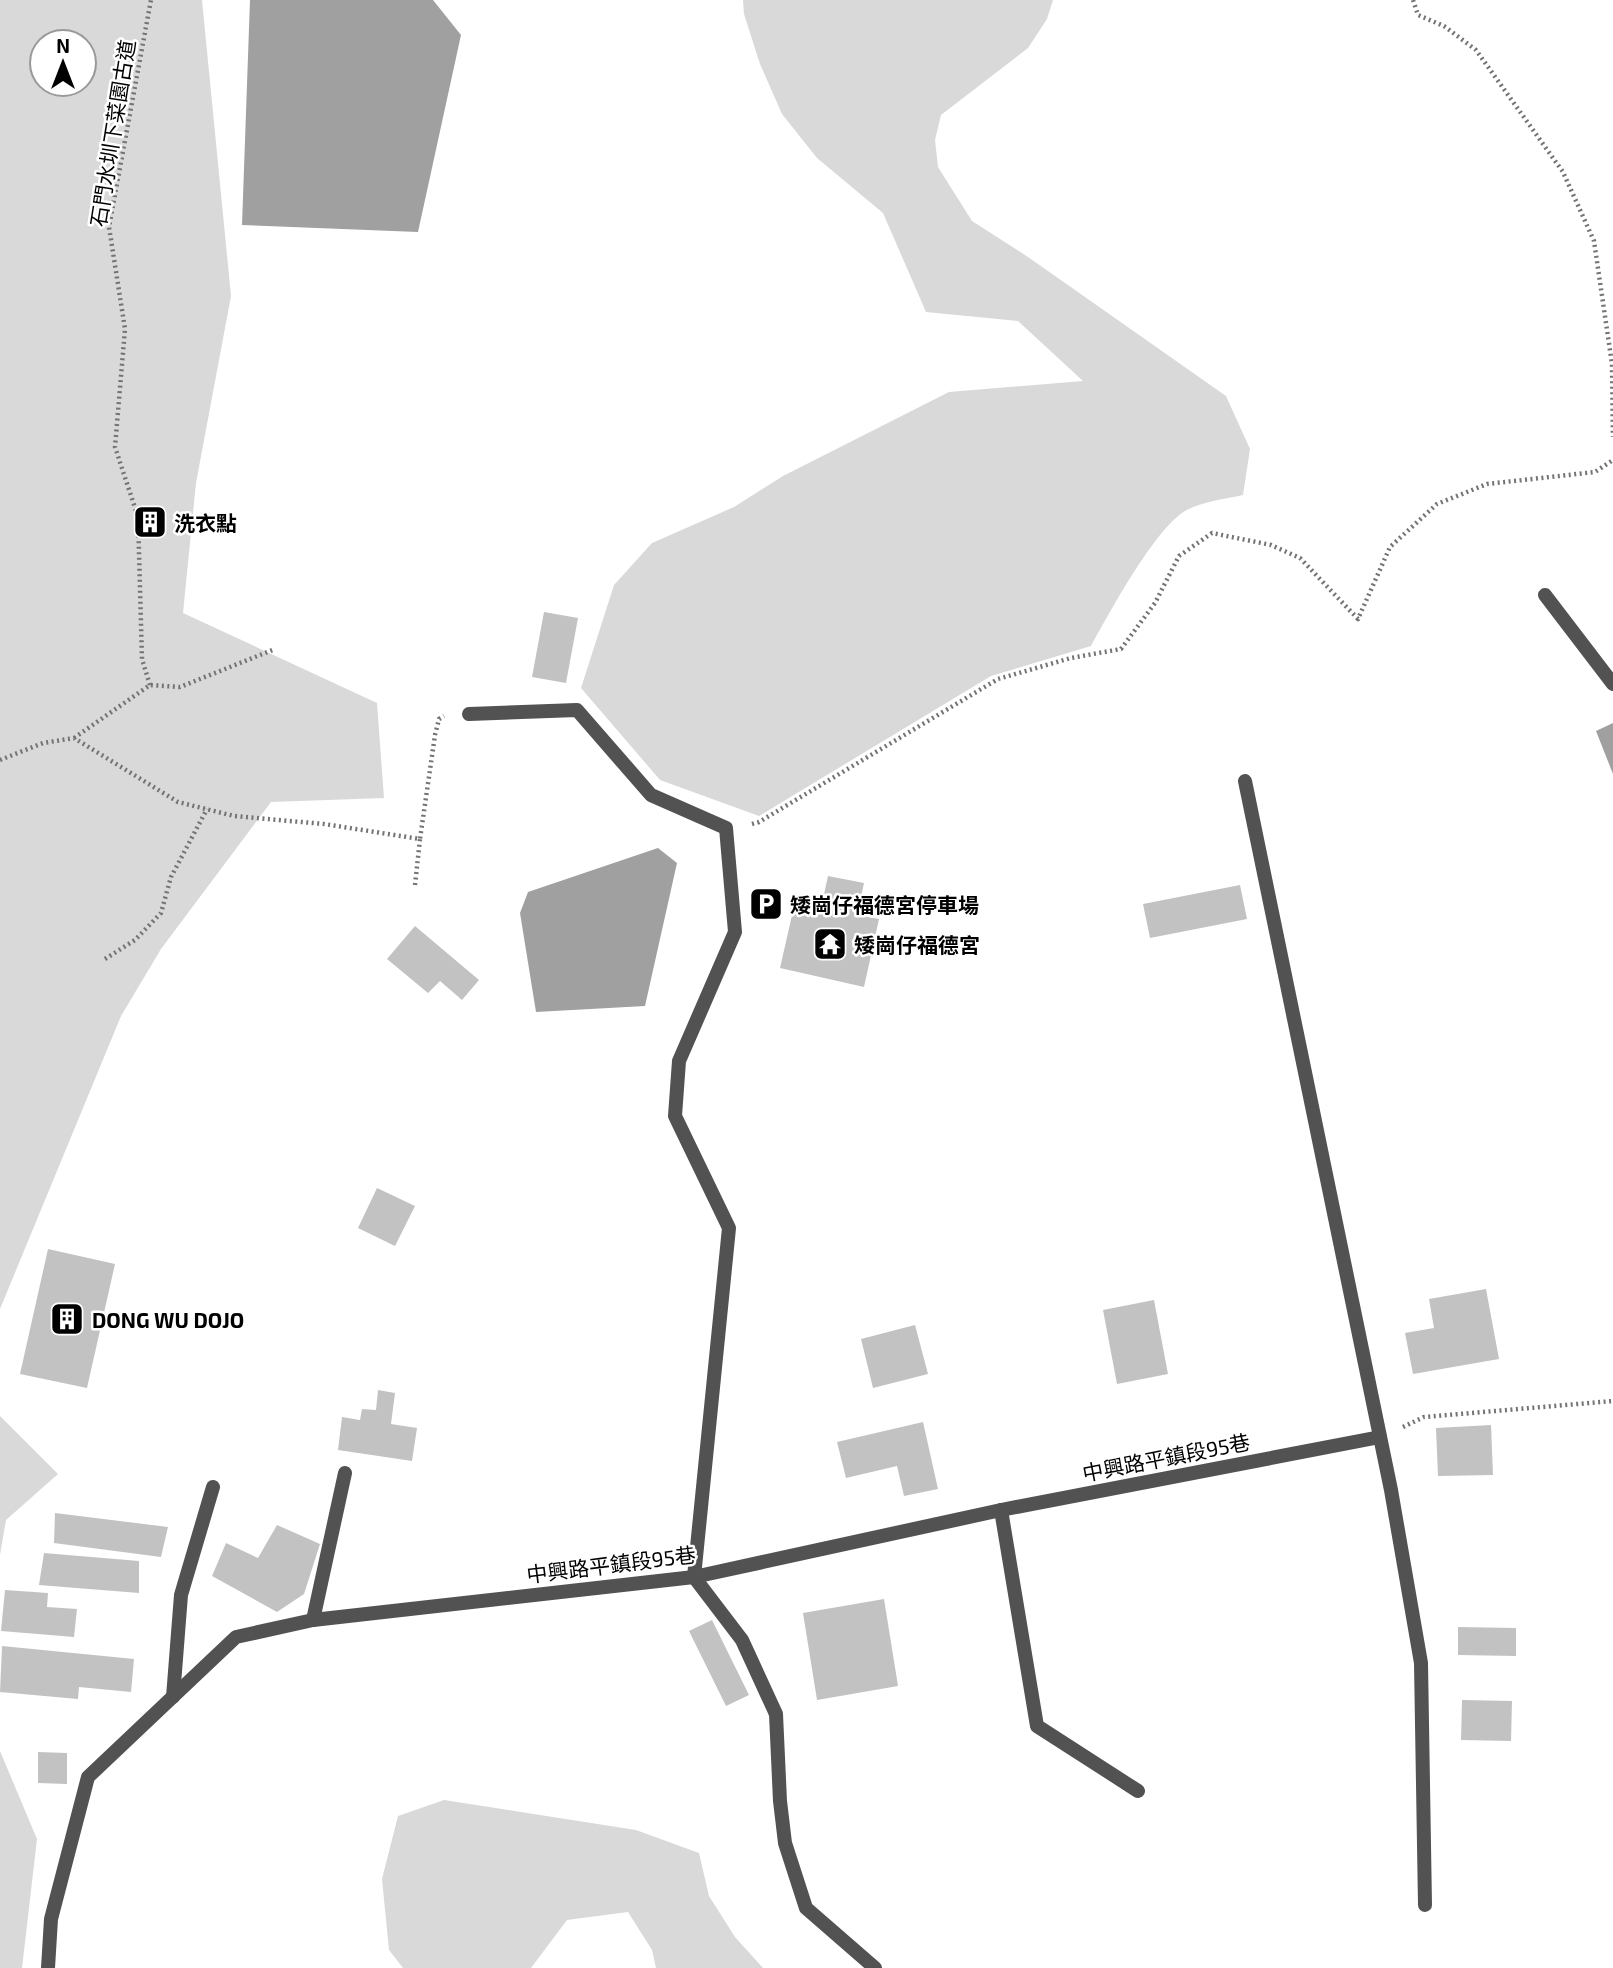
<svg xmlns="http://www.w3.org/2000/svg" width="1613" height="1968" font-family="'Exo 2','Noto Sans TC',sans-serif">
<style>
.green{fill:#d9d9d9;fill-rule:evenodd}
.water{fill:#a0a0a0}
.building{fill:#c2c2c2}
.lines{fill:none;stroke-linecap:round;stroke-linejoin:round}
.path{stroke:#747474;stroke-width:4.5;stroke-dasharray:2 3.5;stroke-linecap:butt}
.service{stroke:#525252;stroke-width:14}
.minor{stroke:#525252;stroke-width:14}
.labels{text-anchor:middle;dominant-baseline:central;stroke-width:5;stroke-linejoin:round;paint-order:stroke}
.street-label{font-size:21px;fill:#000;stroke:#fff}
.poi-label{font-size:21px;font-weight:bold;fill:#000;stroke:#fff;text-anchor:start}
</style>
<rect width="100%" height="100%" fill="#fff"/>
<!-- green -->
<path class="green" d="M0 0H202L231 296 196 483 183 613 377 703 384 798 271 802 161 949 121 1016 0 1309ZM42 42H84V84H42Z
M743 0H1053L1047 19 1028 48 941 115 935 140 938 167 972 221 1028 257 1226 396 1250 449 1243 495C1225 499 1200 502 1185 511 1154 530 1110 612 1091 646L991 676 759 816 660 780 581 688 614 585 652 543 734 507 783 476 949 392 1083 381 1018 321 926 312 883 213 817 158 782 114 760 64 744 14Z
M0 1416 58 1474 6 1520 0 1555Z
M0 1751 37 1839 22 1968H0Z
M444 1800 636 1830 699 1853 709 1896 735 1937 763 1968H656L652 1950 628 1912 567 1920 531 1968H403L389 1950 382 1879 398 1816Z"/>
<!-- water -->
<path class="water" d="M250 0H433L461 35 418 232 242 225Z
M1613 723V774L1596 731Z
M658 848 677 863 645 1006 536 1012 520 913 528 892Z"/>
<!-- building -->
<path class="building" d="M154 513 157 529 146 531 143 515Z
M544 612 578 618 566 683 532 677Z
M828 876 864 883 857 915 879 919 864 987 780 968 795 902 821 908Z
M1240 885 1247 919 1150 938 1143 904Z
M415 926 479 980 462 1000 440 981 428 993 387 959Z
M377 1188 415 1206 395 1246 358 1228Z
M48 1249 115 1264 87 1388 20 1374Z
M1486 1289 1499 1359 1413 1374 1405 1333 1434 1328 1429 1299Z
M1154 1300 1168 1374 1117 1384 1103 1310Z
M915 1325 928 1374 873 1388 861 1339Z
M378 1390 395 1393 391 1424 417 1428 412 1461 338 1450 342 1417 360 1420 362 1409 376 1410Z
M923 1422 938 1489 904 1496 897 1466 846 1478 837 1442Z
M1491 1425 1493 1475 1438 1476 1436 1428Z
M55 1513 168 1527 161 1557 54 1543Z
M277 1525 320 1544 304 1594 277 1612 212 1576 226 1543 258 1558Z
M44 1553 139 1561V1593L39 1585Z
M5 1590 48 1593 47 1607 77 1609 74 1637 1 1631Z
M884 1599 898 1686 817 1700 803 1613Z
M712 1620 749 1695 726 1706 689 1631Z
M1458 1627 1516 1628V1656L1458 1655Z
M2 1646 134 1659 131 1692 79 1687 78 1699 0 1692Z
M1462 1700 1512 1701 1511 1741 1461 1740Z
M38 1752 67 1753V1784L38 1783Z"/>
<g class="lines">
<!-- path -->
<path class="path" d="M1413 0 1418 15 1444 26 1476 50 1563 172 1594 241 1612 364 1613 437
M150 685 142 659 138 517 115 447 125 329 109 227 151 0
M74 738 150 685 180 687 275 649
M0 760 43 743 74 738 178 802 234 816 324 824 420 839 435 735 439 719 444 716
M752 824 759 822 998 679 1071 658 1121 649 1155 603 1179 556 1212 533 1271 545 1300 558 1358 619 1390 547 1437 504 1487 484 1595 472 1613 460
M415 885 420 839
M105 959 135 940 161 913 171 877 207 809
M1403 1427 1424 1417 1613 1401"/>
<!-- service -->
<path class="service" d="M1545 595 1613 684
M469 714 577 710 651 795 726 828 735 932 679 1061 675 1116 729 1228 694 1577 742 1640 776 1714 780 1801 785 1843 806 1908 875 1968
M1245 781 1391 1490 1421 1663 1425 1905
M1001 1510 1037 1726 1138 1791
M313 1620 345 1473
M173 1697 181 1595 213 1487"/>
<!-- minor -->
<path class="minor" d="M48 1968 51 1919 88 1777 236 1637 313 1620 694 1577 1001 1510 1380 1437"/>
</g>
<!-- icons -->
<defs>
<symbol id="building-square" viewBox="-11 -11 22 22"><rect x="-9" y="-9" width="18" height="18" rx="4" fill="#000" stroke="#fff"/><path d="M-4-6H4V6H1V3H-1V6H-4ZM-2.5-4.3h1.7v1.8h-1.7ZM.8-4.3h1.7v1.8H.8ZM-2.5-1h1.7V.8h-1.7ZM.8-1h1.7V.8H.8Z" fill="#fff"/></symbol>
<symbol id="parking-square" viewBox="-11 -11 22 22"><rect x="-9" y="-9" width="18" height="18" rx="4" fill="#000" stroke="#fff"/><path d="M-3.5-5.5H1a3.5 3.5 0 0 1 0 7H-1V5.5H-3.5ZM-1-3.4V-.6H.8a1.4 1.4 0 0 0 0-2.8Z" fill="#fff"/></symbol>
<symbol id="temple-square" viewBox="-11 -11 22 22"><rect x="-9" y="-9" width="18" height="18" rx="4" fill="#000" stroke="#fff"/><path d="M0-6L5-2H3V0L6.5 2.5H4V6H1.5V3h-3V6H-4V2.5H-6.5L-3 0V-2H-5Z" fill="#fff"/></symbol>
</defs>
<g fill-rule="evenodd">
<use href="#building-square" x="131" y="503" width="38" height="38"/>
<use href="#parking-square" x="747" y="885" width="38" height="38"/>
<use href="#temple-square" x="811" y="925" width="38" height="38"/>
<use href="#building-square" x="48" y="1300" width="38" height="38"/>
</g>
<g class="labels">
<!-- street labels -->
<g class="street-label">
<text transform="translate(112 133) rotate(-81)">石門水圳下菜園古道</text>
<text transform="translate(1166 1457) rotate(-11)">中興路平鎮段95巷</text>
<text transform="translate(611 1564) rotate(-7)">中興路平鎮段95巷</text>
</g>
<!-- poi labels -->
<g class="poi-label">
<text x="174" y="522">洗衣點</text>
<text x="790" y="904">矮崗仔福德宮停車場</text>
<text x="854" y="944">矮崗仔福德宮</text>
<text x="92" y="1319">DONG WU DOJO</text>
</g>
</g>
<!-- north arrow -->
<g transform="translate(63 63)"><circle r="33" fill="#ffffff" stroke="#999999" stroke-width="2"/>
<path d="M0-5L12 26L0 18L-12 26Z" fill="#000000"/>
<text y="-10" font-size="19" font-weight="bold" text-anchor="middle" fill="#000000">N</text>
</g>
</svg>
